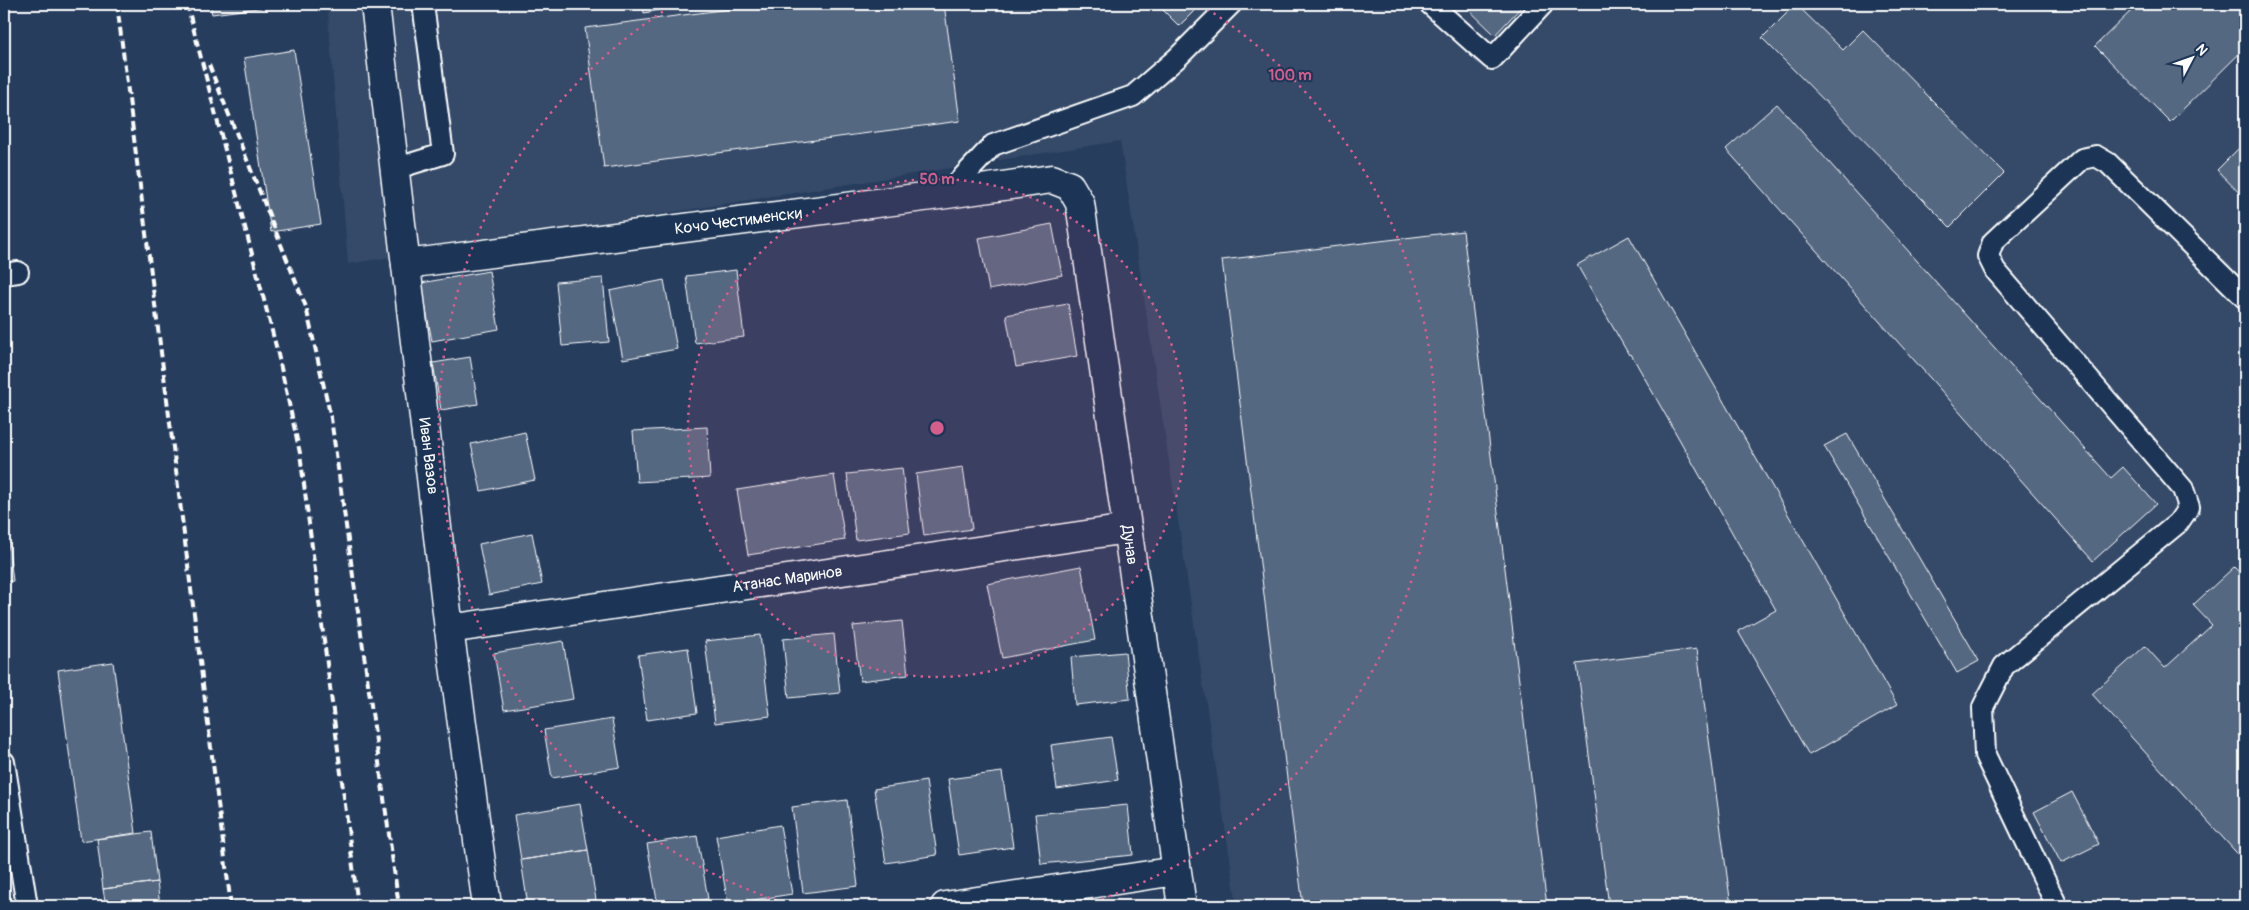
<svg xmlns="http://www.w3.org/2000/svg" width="2249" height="910" font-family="Pangolin,sans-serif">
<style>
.built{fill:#344a68}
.building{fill:#556781;stroke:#fff}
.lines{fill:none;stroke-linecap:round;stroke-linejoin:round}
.lane-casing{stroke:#fff;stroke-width:24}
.street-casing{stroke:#fff;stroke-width:31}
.lane{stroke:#1d3557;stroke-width:20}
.street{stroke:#1d3557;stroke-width:28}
.rail{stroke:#fff;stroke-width:4;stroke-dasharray:8 4;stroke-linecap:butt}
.ring{fill:none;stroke:#d45d8c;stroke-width:2.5;stroke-dasharray:2.5 5}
.labels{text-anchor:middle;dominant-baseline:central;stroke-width:4;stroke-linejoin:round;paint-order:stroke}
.street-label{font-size:16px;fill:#fff;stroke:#1d3557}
.centre{fill:#d45d8c;stroke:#1d3557;stroke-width:2.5}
.ring-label{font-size:15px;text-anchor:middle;font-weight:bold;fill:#d45d8c;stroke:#1d3557;stroke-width:4;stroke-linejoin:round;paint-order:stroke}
</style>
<rect width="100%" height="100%" fill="#263d5e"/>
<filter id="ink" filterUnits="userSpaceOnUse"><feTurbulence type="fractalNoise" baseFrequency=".02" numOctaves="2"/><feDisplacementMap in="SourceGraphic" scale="10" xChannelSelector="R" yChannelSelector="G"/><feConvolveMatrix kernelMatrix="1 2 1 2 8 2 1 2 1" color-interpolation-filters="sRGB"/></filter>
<g filter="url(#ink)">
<!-- built -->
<path class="built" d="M327 4H2245V906H1237L1120 141 348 264Z"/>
<!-- building -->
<path class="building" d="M210 4H281V5L212 14Z
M643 4H691L644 13Z
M767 4H944L960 121 604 168 585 28Z
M1157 4H1201L1179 26Z
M1463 4H1524L1495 35Z
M1796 4 1843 50 1863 30 2004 173 1950 227 1762 38Z
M2138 4H2245V48L2170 122 2095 46Z
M294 50 321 224 271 232 244 58Z
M1777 104 2111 478 2123 467 2156 504 2093 561 1726 149Z
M2245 142V199L2217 170Z
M1052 224 1062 275 989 290 979 238Z
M1463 231 1547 906H1303L1222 260Z
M1629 236 1897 705 1809 755 1738 631 1776 610 1631 354 1629 355 1577 265Z
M736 270 744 337 695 343 686 276Z
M489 271 499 329 432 341 421 283Z
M603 278 609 342 562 346 556 282Z
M664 280 677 349 623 359 610 291Z
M1068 304 1077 356 1016 367 1006 315Z
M470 357 478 404 441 410 433 363Z
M707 427 710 478 637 482 633 431Z
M525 432 535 480 481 491 471 444Z
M1847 434 1979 661 1957 673 1824 446Z
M963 467 972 529 924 536 916 474Z
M902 468 910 533 856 540 847 474Z
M834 475 845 540 748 555 737 490Z
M4 507 13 581 4 582Z
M532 533 542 584 489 595 479 544Z
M1081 566 1095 640 1002 658 987 584Z
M2234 567 2245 578V862L2092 694 2145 646 2165 668 2212 625 2193 605Z
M902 621 908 675 860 681 853 626Z
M834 634 840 693 789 698 783 639Z
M760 635 770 716 715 723 705 641Z
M563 641 573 699 504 710 494 653Z
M688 648 697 713 647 720 638 655Z
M1697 649 1731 906H1609L1577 664Z
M1125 652 1130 699 1075 705 1071 657Z
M113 662 136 833 81 841 58 670Z
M612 719 620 767 552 778 544 730Z
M1111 737 1118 780 1057 789 1051 745Z
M1002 772 1013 847 959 855 948 779Z
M926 781 937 855 886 863 874 789Z
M2072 792 2099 844 2061 863 2034 812Z
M847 800 858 886 803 893 792 807Z
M580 804 588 850 521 860 514 815Z
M1128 805 1133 855 1041 864 1035 814Z
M780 825 792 894 728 904 716 836Z
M151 832 157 882 103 889 97 839Z
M697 836 708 899 658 906 647 844Z
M588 850 596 900 558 906H528L521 860Z
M157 882 160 906H106L103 889Z"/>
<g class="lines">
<defs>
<path id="lane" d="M1430 4 1492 59 1543 4
M394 169 443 154 423 4
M947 194 993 145 1133 96 1177 58 1231 4
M4 274 18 272
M4 762 27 906
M2057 906 1985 755 1983 707 2004 666 2178 523 2189 507 2183 489 1995 270 1988 256 1993 242 2082 159 2096 156 2108 163 2245 298"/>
<g id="street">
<path id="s1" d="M375 4 449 629 487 906"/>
<path id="s2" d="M406 264 947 194 1052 179 1070 186 1080 203 1182 906"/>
<path id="s3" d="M449 629 1127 529"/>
<path d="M945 906 1176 871"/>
</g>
</defs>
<!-- lane casing -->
<use href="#lane" class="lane-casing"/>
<!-- street casing -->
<use href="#street" class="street-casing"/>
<!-- lane -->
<use href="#lane" class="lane"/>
<!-- street -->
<use href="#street" class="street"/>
<!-- rail -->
<path class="rail" d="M117 4 231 906
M187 4 277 350 300 453 358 906
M209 65 306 307 331 418 399 906"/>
</g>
</g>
<!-- distance rings -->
<circle cx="937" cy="428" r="249" fill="#d45d8c" fill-opacity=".12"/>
<g class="ring">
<circle cx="937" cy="428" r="249"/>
<path d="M791 905A499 499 0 0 1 673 5M1201 5A499 499 0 0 1 1083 905"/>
</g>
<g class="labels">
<!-- street labels -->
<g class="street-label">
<text stroke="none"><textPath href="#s2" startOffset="335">Кочо Честименски</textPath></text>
<text stroke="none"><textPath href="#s1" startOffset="455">Иван Вазов</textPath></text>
<text stroke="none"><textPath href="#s2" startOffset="1036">Дунав</textPath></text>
<text stroke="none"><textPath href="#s3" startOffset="342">Атанас Маринов</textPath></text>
</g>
</g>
<circle cx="937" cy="428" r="8" class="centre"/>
<g class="ring-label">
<text x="1290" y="80">100 m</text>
<text x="937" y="184">50 m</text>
</g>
<!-- margin -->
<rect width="2249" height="910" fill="none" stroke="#1d3557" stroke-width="20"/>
<rect x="10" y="10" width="2229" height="890" fill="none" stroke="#fff" stroke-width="2" filter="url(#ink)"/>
<!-- north arrow -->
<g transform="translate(2192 58) rotate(49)" stroke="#1d3557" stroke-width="4" paint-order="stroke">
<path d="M0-4L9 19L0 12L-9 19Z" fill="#ffffff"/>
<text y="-8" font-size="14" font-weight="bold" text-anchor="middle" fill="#ffffff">N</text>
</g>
</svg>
